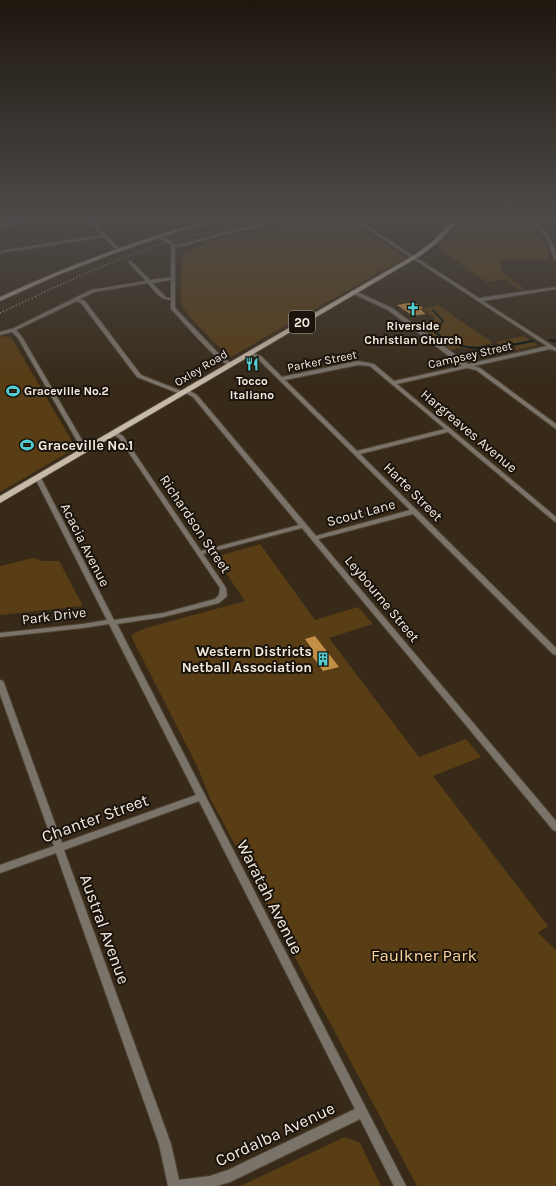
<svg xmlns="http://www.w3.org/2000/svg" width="556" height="1186" font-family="Karla,sans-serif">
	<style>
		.green { fill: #583d15 }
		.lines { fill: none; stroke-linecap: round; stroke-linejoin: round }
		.stream-far1 { stroke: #061516; stroke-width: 1.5 }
		.stream { stroke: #061516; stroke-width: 2 }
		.building { fill: #c28f46 }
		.minor-casing { stroke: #514535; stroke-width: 2 }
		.secondary-casing { stroke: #514535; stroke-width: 2 }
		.primary-casing { stroke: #514535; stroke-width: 2 }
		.minor { fill: #79736a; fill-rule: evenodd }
		.secondary { fill: #a59a8d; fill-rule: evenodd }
		.primary { fill: #c6b9a8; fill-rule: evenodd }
		.rail { stroke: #b7aea1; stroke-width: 1.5; stroke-dasharray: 1 2.5; stroke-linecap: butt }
		.labels { text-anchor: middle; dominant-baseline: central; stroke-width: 4; stroke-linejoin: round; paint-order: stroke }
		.far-poi-label { font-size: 12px; font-weight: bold; fill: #f2eadf; stroke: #1a140d }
		.far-street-label { font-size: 12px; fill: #f2eadf; stroke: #1a140d }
		.shield { fill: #1a140d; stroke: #b1aaa0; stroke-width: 1 }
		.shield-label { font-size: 13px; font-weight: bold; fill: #f2eadf }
		.street-label { font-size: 14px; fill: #f2eadf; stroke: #1a140d }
		.poi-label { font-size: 14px; font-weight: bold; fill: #f2eadf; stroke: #1a140d; text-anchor: start }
		.near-street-label { font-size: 17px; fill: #f2eadf; stroke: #1a140d }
		.near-park-label { font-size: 17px; fill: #fcd39d; stroke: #1a140d }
	</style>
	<rect width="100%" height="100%" fill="#372a19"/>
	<g class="green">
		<path d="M470 217H528L546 243 549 260 499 259 503 274 525 289 519 290 505 279 486 282 438 248Z"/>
		<path d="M295 221 297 224 333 225 351 222 406 257 231 357C222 350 184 314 182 305 179 293 181 263 184 252L189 249 226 236 233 239 287 226 284 224Z"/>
		<path d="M438 305 493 343 465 349 462 347 450 350 415 323 436 319 422 309Z"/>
		<path d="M0 336 11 337 76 448 0 492Z"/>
		<path d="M523 336 538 345 510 352 496 342Z"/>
		<path d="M260 544 315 620 358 607 373 624 329 638 419 757 466 739 481 757 433 776 548 926 538 933 556 950V1186H417L210 798 197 766 131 636 136 632 149 627 245 601 215 557Z"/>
		<path d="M33 558 43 561H59L83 606 0 615V566Z"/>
		<path d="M345 1137 360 1143 381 1186H240Z"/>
	</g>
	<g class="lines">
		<path class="stream-far1" d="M433 310 443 321 435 332 436 333"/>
		<g class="stream">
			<path d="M435 332C464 357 499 347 533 341"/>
			<path d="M549 340 556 341"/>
		</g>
	</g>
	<g class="building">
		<path d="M414 302 423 308 420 309 426 314 413 316 397 305Z"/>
		<path d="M315 636 339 667 323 671 308 650 312 649 305 639Z"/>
	</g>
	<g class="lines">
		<g class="minor-casing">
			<g id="minor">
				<path d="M55 217H65L0 227V225Z"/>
				<path d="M85 217H89L116 246 120 248V250L114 248 104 237 0 253V251L102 235Z"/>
				<path d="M294 217H302L226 234 183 246 175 247V308L222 357 233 364V366C220 367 182 320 171 309V300C160 300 154 291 148 283L94 292 80 299 85 301 141 375 184 392V394H180L137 377 81 303 77 301 16 330 22 337 82 440 91 446V448H87L77 441 18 338 12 332 0 335V332L14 328 91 290 146 281 129 263V261H131L150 280 171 277V245L169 243 156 237V235C162 235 170 240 175 245L183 244 225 232ZM171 280V298H167L152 283Z"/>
				<path d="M349 217H354L410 254 416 256 417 258 479 298 556 287V289L483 301 556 348V351L550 349 474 366 480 368 556 424V429L476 370 467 368 397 384 556 517V522L554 521 448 432 360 454 556 648V655L553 654 413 514 318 539 556 821V831L553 830 302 528 203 554 226 588 227 596 219 603 163 617 117 624 406 1186H394L360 1119 230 1182 217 1186H168L159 1144 56 853 0 873V865L54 846 0 694V680L3 681 4 683 62 843 196 795 109 624 83 628 0 637V633L83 624 107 620 35 478 38 476 41 478 114 620 163 613 215 599 219 595 220 588 119 438 112 434V432H116L123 436 201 551 299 525 193 397 184 392V390H188L197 395 316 536 410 510 257 358 248 353 250 352 261 356 282 377 358 361 374 364 394 381 462 366 388 310 351 293V291H355L392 308 468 364 547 346ZM358 365 370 366 445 429 357 451 285 380ZM199 801 355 1109 228 1170 210 1176 179 1180 171 1144 64 850Z"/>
				<path d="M531 217H535C544 230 556 243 556 260L554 259 548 242Z"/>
			</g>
		</g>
		<g class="secondary-casing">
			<path id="secondary" d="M225 217H233L173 233 115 253 58 275 0 301V297C73 264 147 235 225 217Z"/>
		</g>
		<g class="primary-casing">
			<path id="primary" d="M457 217H463L437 243 420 256 0 503V496L416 254 433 241Z"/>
		</g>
		<use href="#minor" class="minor"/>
		<use href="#secondary" class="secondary"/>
		<use href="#primary" class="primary"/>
		<g class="rail">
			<path d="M232 221 250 217"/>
			<path d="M0 313C56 287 112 259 172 241 207 231 243 225 279 217"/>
		</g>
	</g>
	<linearGradient id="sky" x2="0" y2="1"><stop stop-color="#1e170e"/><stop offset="0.57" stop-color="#4d4a49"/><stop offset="1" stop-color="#4d4a49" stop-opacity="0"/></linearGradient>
	<rect width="556" height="383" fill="url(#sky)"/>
	<defs>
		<g id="church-bare" transform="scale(1.08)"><path d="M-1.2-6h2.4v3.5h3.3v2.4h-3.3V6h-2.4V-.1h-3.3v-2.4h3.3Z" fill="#51ccd2" stroke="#1a140d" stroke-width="2.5" paint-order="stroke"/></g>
		<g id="restaurant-bare" transform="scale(1.08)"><path d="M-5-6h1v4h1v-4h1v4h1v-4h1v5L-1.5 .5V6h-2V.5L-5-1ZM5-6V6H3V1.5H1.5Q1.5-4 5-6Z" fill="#51ccd2" stroke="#1a140d" stroke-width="2.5" paint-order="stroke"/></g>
		<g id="stadium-bare" transform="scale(1.08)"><path d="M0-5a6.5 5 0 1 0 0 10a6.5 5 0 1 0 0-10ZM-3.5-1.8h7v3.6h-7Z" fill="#51ccd2" stroke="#1a140d" stroke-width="2.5" paint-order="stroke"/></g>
		<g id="building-bare" transform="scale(1.08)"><path d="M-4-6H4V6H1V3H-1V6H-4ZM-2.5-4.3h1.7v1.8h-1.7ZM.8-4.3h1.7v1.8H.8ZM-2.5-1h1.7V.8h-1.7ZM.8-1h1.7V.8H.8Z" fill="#51ccd2" stroke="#1a140d" stroke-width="2.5" paint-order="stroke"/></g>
	</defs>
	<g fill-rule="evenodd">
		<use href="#church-bare" x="413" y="309"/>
		<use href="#restaurant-bare" x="252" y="364"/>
		<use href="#stadium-bare" x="13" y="391"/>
		<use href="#stadium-bare" x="27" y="445"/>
		<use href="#building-bare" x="323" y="659"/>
	</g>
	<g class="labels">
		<g class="far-poi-label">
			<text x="413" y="326">Riverside<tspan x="413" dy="14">Christian Church</tspan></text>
			<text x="252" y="381">Tocco<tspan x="252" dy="14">Italiano</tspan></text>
			<text x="24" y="391" text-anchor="start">Graceville No.2</text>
		</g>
		<g class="far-street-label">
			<text transform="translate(470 355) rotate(-13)">Campsey Street</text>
			<text transform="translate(322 361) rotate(-11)">Parker Street</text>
			<text transform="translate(201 368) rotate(-31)">Oxley Road</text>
		</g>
		<rect class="shield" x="289" y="311" width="26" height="22" rx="3"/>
		<g class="shield-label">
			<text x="302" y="322">20</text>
		</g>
		<g class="street-label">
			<text transform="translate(469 431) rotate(40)">Hargreaves Avenue</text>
			<text transform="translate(413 492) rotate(45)">Harte Street</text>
			<text transform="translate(361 513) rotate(-15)">Scout Lane</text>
			<text transform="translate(195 524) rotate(56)">Richardson Street</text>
			<text transform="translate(85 545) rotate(63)">Acacia Avenue</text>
			<text transform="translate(382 599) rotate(50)">Leybourne Street</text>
			<text transform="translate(54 616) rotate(-7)">Park Drive</text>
		</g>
		<g class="poi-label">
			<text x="38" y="445">Graceville No.1</text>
			<text x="312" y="651" text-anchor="end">Western Districts<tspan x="312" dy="16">Netball Association</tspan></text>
		</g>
		<g class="near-street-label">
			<text transform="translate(95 818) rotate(-20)">Chanter Street</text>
			<text transform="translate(270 897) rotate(63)">Waratah Avenue</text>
			<text transform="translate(105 929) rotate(70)">Austral Avenue</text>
			<text transform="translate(275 1134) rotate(-25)">Cordalba Avenue</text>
		</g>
		<g class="near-park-label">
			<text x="424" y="955">Faulkner Park</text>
		</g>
	</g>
</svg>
